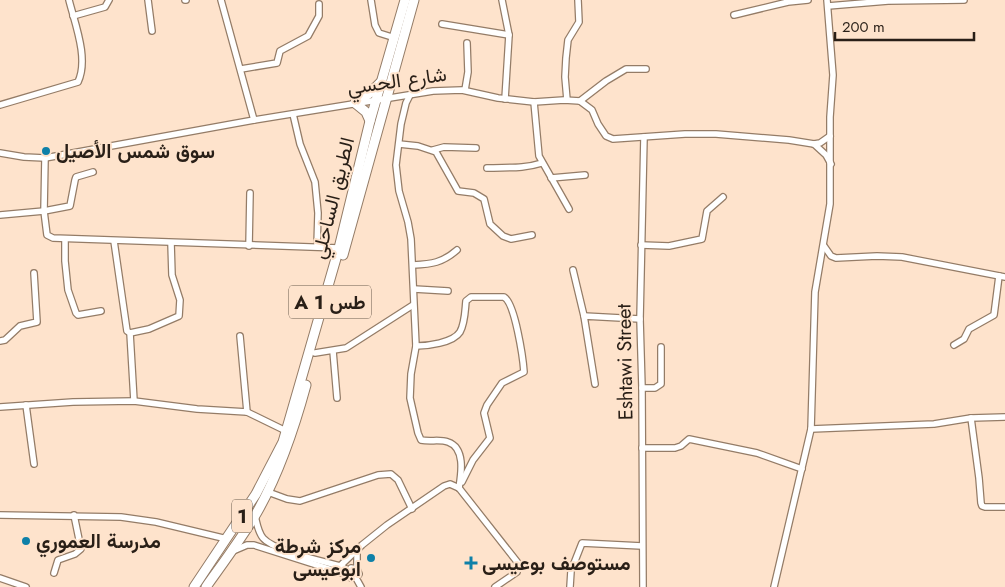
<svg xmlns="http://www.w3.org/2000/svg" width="1005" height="587" font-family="Jost,Vazirmatn,sans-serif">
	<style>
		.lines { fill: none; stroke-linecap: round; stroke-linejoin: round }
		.minor-casing { stroke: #947c67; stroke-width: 8 }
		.highway-casing { stroke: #947c67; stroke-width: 11 }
		.minor { stroke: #fff; stroke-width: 5.5 }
		.highway { stroke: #fff; stroke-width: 9 }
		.poi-dot { fill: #0e80a8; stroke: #fee3cc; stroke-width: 2 }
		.labels { text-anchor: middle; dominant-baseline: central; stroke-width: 4; stroke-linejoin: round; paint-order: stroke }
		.shield { fill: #fee3cc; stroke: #695a4d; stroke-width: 1 }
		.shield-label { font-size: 19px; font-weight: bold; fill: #291f17 }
		.street-label { font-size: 20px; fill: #291f17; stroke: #fee3cc }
		.poi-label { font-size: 20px; font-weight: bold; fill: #291f17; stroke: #fee3cc; text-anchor: start }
	</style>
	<rect width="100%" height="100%" fill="#fee3cc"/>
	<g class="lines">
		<g class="minor-casing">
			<g id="minor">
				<path d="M148 0 152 31"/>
				<path d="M185 0H186"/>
				<path d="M221 0 254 120"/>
				<path d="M371 0 375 25 379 33 395 38"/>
				<path d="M502 0 509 35 505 99"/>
				<path d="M828 6 888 1 964 0"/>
				<path d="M734 15 788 2 808 0"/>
				<path d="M73 16 105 7 109 0"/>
				<path d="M442 24 509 35"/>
				<path d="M241 69 277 63 280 51 308 36 319 16V4"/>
				<path d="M465 90 468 72 467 43"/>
				<path d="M410 95 406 103 401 124 396 165 399 191 408 222 411 239 416 346 411 374 410 398 418 433 421 440C430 442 440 439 448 442 466 448 461 475 459 488"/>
				<path d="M567 100 565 77 566 58 568 40 579 22 578 0"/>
				<path d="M580 101 606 81 626 69H646"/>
				<path d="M534 102 539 156 569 209"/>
				<path d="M0 105 78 82C89 59 75 24 69 0"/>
				<path d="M293 114 300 144 315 182 318 213 317 246"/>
				<path d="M399 144 418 146 436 152 458 191 474 193 484 199 490 224 503 236 511 239 532 235"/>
				<path d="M814 144 820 143 830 136"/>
				<path d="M433 150 444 147 476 148"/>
				<path d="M0 153 24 157 45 158 254 120 433 91 462 90 498 98 534 102 564 100 580 101 592 110 598 124 606 136 613 139 685 134H716L789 140 814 144 826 155 831 164"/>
				<path d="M45 158 44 211 47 235 53 238 339 248"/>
				<path d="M487 168C506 167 523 169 542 163"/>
				<path d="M551 178 585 175"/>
				<path d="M0 215 44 211 70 206 75 180 76 177 93 172"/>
				<path d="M65 239V261L68 290 76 313 78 315 101 311"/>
				<path d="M114 241 127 331 130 333 134 401"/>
				<path d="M641 245 669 246 702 239 707 211 723 197"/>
				<path d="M249 246 250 193"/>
				<path d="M824 246 831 256 836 258 877 256 902 257 1005 277"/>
				<path d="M413 265C432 264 442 263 457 250"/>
				<path d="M573 270 584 316"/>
				<path d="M414 289 448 291"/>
				<path d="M130 333 149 329 179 316 180 300 172 275 171 243"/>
				<path d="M240 336 247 412"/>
				<path d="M0 341 5 340 20 326 37 322 34 273"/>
				<path d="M954 345 964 339 969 329 994 315 999 276"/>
				<path d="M416 346C427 346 453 343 460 332 465 323 465 311 466 301L471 297H504C515 303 523 358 524 372L502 383 487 405 484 413 490 438 473 460 462 482"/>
				<path d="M333 351 337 398"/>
				<path d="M315 353 346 348 413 305"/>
				<path d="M595 384 584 316 640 319"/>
				<path d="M642 388H655L661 384V347"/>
				<path d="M26 405 34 464"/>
				<path d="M0 407 73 402 134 401 197 409 247 412 286 431"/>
				<path d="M971 418 1005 417"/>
				<path d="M811 429 934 424 971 418 979 478 981 503 982 506 985 507H1005"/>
				<path d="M642 448H675L681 446 689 439 757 453 802 469"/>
				<path d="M268 492 287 499 300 501 378 475 391 474 398 480 412 509"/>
				<path d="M0 515 121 517 156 522 227 539"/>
				<path d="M255 516C257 524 258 532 263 538 274 551 323 561 340 566L348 570"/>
				<path d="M357 550V569"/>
				<path d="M233 551 247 545H254L348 575"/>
				<path d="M340 566 362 545 387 525 444 486 450 484 459 488 518 563 517 572 495 587"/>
				<path d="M54 573 58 560 75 554 81 549 74 515"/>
				<path d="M0 578 26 587"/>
				<path d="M356 578H351L348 575V572L351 568 357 569 359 574 356 578 361 587"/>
				<path d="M570 587 571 571 582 543 642 546"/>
				<path d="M643 587 642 388 640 319 644 137"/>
				<path d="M774 587 811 429 815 292 830 204V117L833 75 827 0"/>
			</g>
		</g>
		<g class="highway-casing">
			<g id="highway">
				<path d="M355 103 370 93 380 83"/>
				<path d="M355 103 366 112 370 121"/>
				<path d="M343 255 414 0"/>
				<path d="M194 587 256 494 283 442 339 248 370 121 405 0"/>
				<path d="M206 587C223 563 241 539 256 514 279 474 294 429 306 385"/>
			</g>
		</g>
		<use href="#minor" class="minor"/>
		<use href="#highway" class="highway"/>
	</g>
	<g class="poi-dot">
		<circle cx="46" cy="151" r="5"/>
		<circle cx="26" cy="541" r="5"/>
		<circle cx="371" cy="558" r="5"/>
		<path d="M468.5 555.5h5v5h5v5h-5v5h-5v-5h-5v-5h5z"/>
	</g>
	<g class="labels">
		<g class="shield">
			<rect x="289" y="285.5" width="82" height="33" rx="4"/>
			<rect x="232" y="499.5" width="20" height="33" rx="4"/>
		</g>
		<g class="shield-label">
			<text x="330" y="302">A 1 طس</text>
			<text x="242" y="516">1</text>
		</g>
		<g class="street-label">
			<text transform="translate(397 81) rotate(-8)">شارع الحسي</text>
			<text transform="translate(333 198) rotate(-76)">الطريق الساحلي</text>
			<text transform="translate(625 362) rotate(-91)">Eshtawi Street</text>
		</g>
		<g class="poi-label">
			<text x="56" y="151">سوق شمس الأصيل</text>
			<text x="36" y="541">مدرسة العموري</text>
			<text x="361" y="546" text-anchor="end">مركز شرطة<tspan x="361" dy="23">ابوعيسى</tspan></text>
			<text x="482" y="563">مستوصف بوعيسى</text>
		</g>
	</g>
	<path d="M835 32v8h139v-8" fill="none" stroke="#291f17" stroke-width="2.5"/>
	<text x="842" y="32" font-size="15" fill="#291f17" stroke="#fee3cc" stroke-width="4" paint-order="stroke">200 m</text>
</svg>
